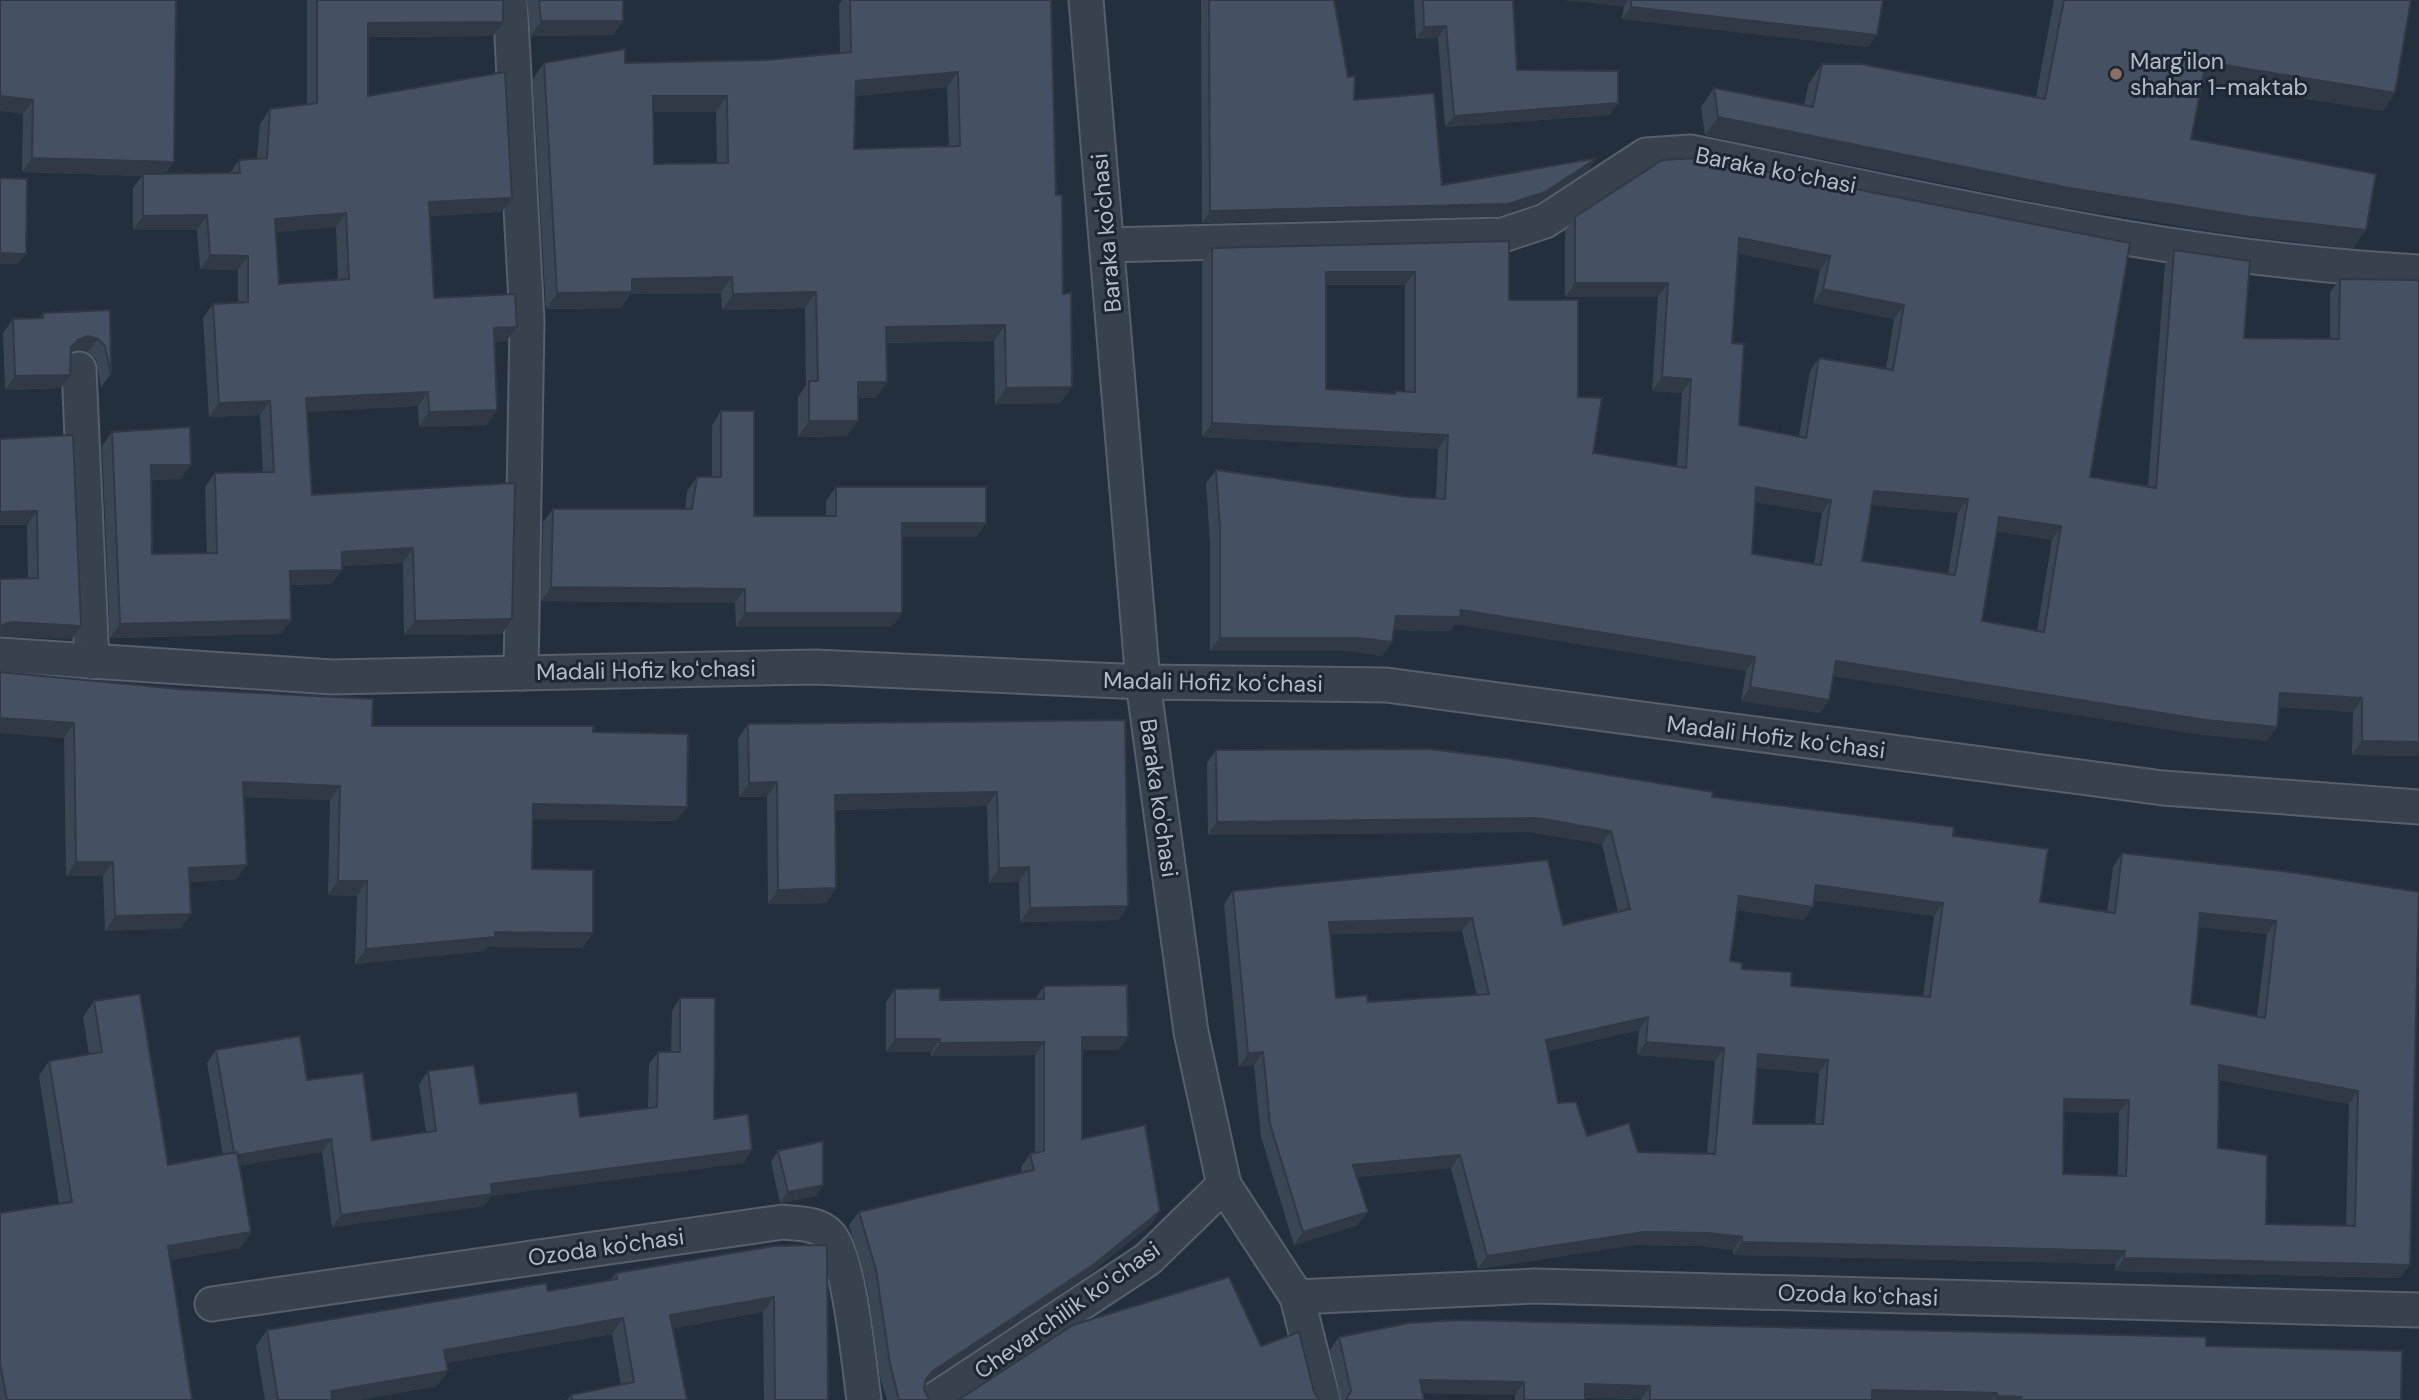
<svg xmlns="http://www.w3.org/2000/svg" width="2419" height="1400" font-family="'DM Sans',sans-serif">
	<style>
		.lines { fill: none; stroke-linecap: round; stroke-linejoin: round }
		.minor-casing { stroke: #565f6c; stroke-width: 37 }
		.minor { stroke: #38414e; stroke-width: 33 }
		.wall { fill: #3b4654; fill-rule: evenodd }
		.shaded-wall { fill: #303945 }
		.building { fill: #455162; stroke: #303945; stroke-width: 2; fill-rule: evenodd }
		.education-dot { fill: #8d6e63; stroke: #1d2633; stroke-width: 2.5 }
		.labels { text-anchor: middle; dominant-baseline: central; stroke-width: 6; stroke-linejoin: round; paint-order: stroke }
		.poi-label { font-size: 23px; fill: #b4bcc9; stroke: #1d2633; text-anchor: start }
		.street-label { font-size: 23px; fill: #b4bcc9; stroke: #1d2633 }
	</style>
	<rect width="100%" height="100%" fill="#242f3e"/>
	<g class="lines">
		<g class="minor-casing">
			<g id="minor">
				<path d="M510 0 527 321 521 673"/>
				<path d="M1086 0 1143 682 1191 1032 1224 1185 1297 1297 1323 1400"/>
				<path d="M1107 245 1503 235 1545 221 1646 155 1690 152C1931 200 2173 259 2419 272"/>
				<path d="M79 369 92 662"/>
				<path d="M0 655 332 677 815 667 1143 682 1386 685 2163 788 2419 807"/>
				<path d="M1297 1297 1535 1286 2419 1310"/>
				<path d="M212 1304 783 1222C799 1224 818 1223 829 1235 850 1257 859 1366 864 1400"/>
				<path d="M934 1400 1148 1259 1224 1185"/>
			</g>
		</g>
		<use href="#minor" class="minor"/>
	</g>
	<g class="wall">
		<path d="M0 0 166 174 230 173 239 160 257 158 260 124 270 109 307 104V0H503L493 36 368 37V96L502 212 430 216 434 298 517 327 506 341 495 342 487 425 419 427 418 406 307 412 312 495 515 483 502 634 404 635 403 563 342 566 332 584 290 585 291 620 281 634 110 638 102 446 112 432 181 479 151 480 152 554 207 553 205 487 215 473 263 472 260 415 209 417 203 318 213 304 238 303V270L200 269 197 230H133V188L142 176 22 172 23 114ZM336 227 338 280 279 284 276 232Z"/>
		<path d="M527 0H623V21L613 35 531 36Z"/>
		<path d="M842 0H1051L1061 403 995 404 994 341 886 343 876 398H858L847 436 798 437V397L806 385 805 308 722 310 721 293 630 294 621 308 546 309 533 79 544 63H625L767 60 840 53 839 5ZM947 87 949 146 854 149 855 96ZM653 112H716L717 163 654 164Z"/>
		<path d="M1201 0H1334L1348 77 1354 100 1442 185 1588 170 1537 204 1500 216 1202 223Z"/>
		<path d="M1414 0H1513L1517 70 1610 115 1445 127 1438 38 1416 39Z"/>
		<path d="M1565 0H1883L1877 35 1868 47 1622 19 1624 6Z"/>
		<path d="M2054 0H2411L2395 93 2383 111 2202 82 2191 139 2366 230 2353 248 2238 235 2056 206 1705 135 1701 107 1714 88 1804 105 1809 83 1822 64 2036 97Z"/>
		<path d="M1575 217 2130 243 2090 477 2148 486 2165 264 2174 250 2244 338 2330 339V292L2340 279 2419 742V754L2417 756 2352 755 2353 712 2279 707 2267 741 2196 734 1833 676 1829 700 1820 713 1741 701 1746 671 1455 624 1451 631 1394 630 1392 642 1382 656 1348 651H1210V542L1206 483 1216 470 1408 497 1436 499 1438 449 1202 437V262L1212 248 1509 241V300L1578 397 1593 453 1677 466 1682 393 1652 391 1658 297H1565V231ZM1738 253 1820 270 1813 303 1894 319 1886 369 1819 358 1810 371 1799 436 1739 425 1732 343ZM1326 285H1405V391H1395L1393 394 1326 389ZM1755 502 1822 513 1814 564 1752 554ZM1871 505 1958 513 1948 574 1862 561ZM1996 531 2052 540 2037 631 1982 621Z"/>
		<path d="M110 310 111 374 101 387 96 359 88 352 79 350 71 352 61 388 5 390 3 333 13 319H39L43 313Z"/>
		<path d="M721 411 754 516H826V501L836 487 976 537H902L892 627H736L735 603 541 601 543 522 553 509H685L687 491 697 477H712V425Z"/>
		<path d="M73 435 81 626 72 639 1 636 28 578 27 525Z"/>
		<path d="M0 672 372 726 593 732 676 821 533 819 532 869 593 933 582 948 488 947 485 951 355 964 357 896 328 895 330 800 244 797 237 879 190 882 181 928 105 931 103 876H66L64 738 0 733Z"/>
		<path d="M1125 720 1128 906 1118 920 1020 922 1019 882 989 883 987 806 835 810 836 888 826 903 768 904 767 797H739L738 739 748 724Z"/>
		<path d="M1216 750 1712 797 1953 836 2040 902 2107 912 2113 867 2122 853 2419 892 2400 1278 2115 1271 2116 1264 1733 1255V1250L1700 1246 1635 1245 1478 1269 1451 1168 1357 1177 1358 1225 1294 1245 1261 1137 1254 1065 1239 1067 1224 904 1233 891 1563 925 1618 912 1602 844 1529 832 1208 835 1207 763ZM1814 900 1934 916 1923 996 1791 986 1742 969 1730 961 1737 910 1804 920ZM2199 927 2267 934 2257 1016 2191 1004ZM1462 931 1477 995 1368 1002 1336 998 1330 934ZM1639 1030 1637 1055 1715 1061 1707 1153 1638 1152 1587 1136 1558 1103 1548 1051ZM1757 1068 1819 1073 1815 1124H1753ZM2219 1080 2349 1104 2346 1226 2266 1224 2218 1148ZM2064 1112 2119 1113 2118 1176 2063 1174Z"/>
		<path d="M1044 986 1119 1050H1082V1139L1160 1211 1151 1224 1084 1278 925 1383 924 1389 928 1398 930 1400H887L880 1377 867 1284 849 1225 859 1212 1022 1173 1021 1167 1030 1154 1035 1153V1055L931 1056V1052H886V1002L895 989 940 1000 1035 999Z"/>
		<path d="M680 998 714 1119 744 1163 491 1196 484 1206 332 1227 322 1152 240 1165 251 1232 240 1248 170 1260 192 1400H0V1213L59 1204 39 1076 49 1061 89 1054 83 1017 94 1001 168 1165 223 1155 207 1063 216 1050 307 1080 372 1140 426 1132 419 1084 428 1071 480 1104 580 1117 648 1108 649 1064 658 1052H671L672 1011Z"/>
		<path d="M778 1151 823 1185 816 1196 780 1203 771 1162Z"/>
		<path d="M774 1246 828 1400H764L763 1312 672 1328 687 1400H567L571 1395 621 1385 612 1334 446 1363 448 1371 437 1386 359 1400H265L256 1346 267 1330 548 1291 610 1280 616 1273Z"/>
		<path d="M1339 1337 2206 1346 2401 1400H1641V1399L1585 1398V1400H1515V1395L1423 1393 1424 1400H1341L1330 1350Z"/>
	</g>
	<g class="shaded-wall">
		<path d="M1565 0H1628L1624 6Z"/>
		<path d="M1631 7 1877 35 1868 47 1622 19Z"/>
		<path d="M541 21H623L613 35 531 36Z"/>
		<path d="M503 22 493 36 358 37 368 23Z"/>
		<path d="M1446 26 1438 38 1416 39 1424 27Z"/>
		<path d="M2206 62 2395 93 2383 111 2193 80Z"/>
		<path d="M958 72 947 87 845 97 856 81Z"/>
		<path d="M0 96 33 100 23 114 0 111Z"/>
		<path d="M653 96H727L716 112H642Z"/>
		<path d="M1618 103 1610 115 1445 127 1454 116Z"/>
		<path d="M1718 117 2366 230 2353 248 2238 235 2056 206 1705 135Z"/>
		<path d="M32 158 174 162 164 176 143 174 142 176 22 172Z"/>
		<path d="M1597 158 1588 170 1537 204 1500 216 1202 223 1210 211 1508 204Z"/>
		<path d="M512 198 502 212 419 217 429 202Z"/>
		<path d="M346 213 336 227 265 233 275 219Z"/>
		<path d="M207 215 197 230H133L143 216Z"/>
		<path d="M1739 238 1830 256 1820 270 1730 252Z"/>
		<path d="M0 253 26 254 18 264H0Z"/>
		<path d="M210 255 248 256 238 270 200 269Z"/>
		<path d="M1326 272H1415L1405 285H1316Z"/>
		<path d="M732 277 721 293 630 294 621 308 546 309 557 293 632 279Z"/>
		<path d="M1575 283H1668L1658 297H1565Z"/>
		<path d="M1823 289 1904 305 1894 319 1813 303Z"/>
		<path d="M816 292 805 308 722 310 733 294Z"/>
		<path d="M1005 325 994 341 874 343 886 327Z"/>
		<path d="M517 327 506 341 484 342 494 328Z"/>
		<path d="M88 336 98 339 88 352 79 350 69 352 71 347 79 339Z"/>
		<path d="M70 375 61 388 5 390 15 376Z"/>
		<path d="M1662 377 1691 379 1682 393 1652 391Z"/>
		<path d="M858 382H887L876 398H847Z"/>
		<path d="M1072 387 1061 403 995 404 1006 388Z"/>
		<path d="M428 392 418 406 296 413 306 398Z"/>
		<path d="M270 401 260 415 209 417 219 403Z"/>
		<path d="M497 410 487 425 419 427 429 412Z"/>
		<path d="M809 421H858L847 436 798 437Z"/>
		<path d="M1212 423 1448 435 1438 449 1202 437Z"/>
		<path d="M151 465H191L181 479 141 480Z"/>
		<path d="M1756 487 1831 500 1822 513 1746 501Z"/>
		<path d="M1874 491 1968 499 1958 513 1864 504Z"/>
		<path d="M37 511 27 525H0V512Z"/>
		<path d="M1999 517 2061 526 2052 540 1989 530Z"/>
		<path d="M902 523H986L976 537H892Z"/>
		<path d="M413 548 403 563 332 566 342 552Z"/>
		<path d="M342 570 332 584 279 585 290 571Z"/>
		<path d="M551 587 745 589 735 603 541 601Z"/>
		<path d="M1461 610 1755 657 1746 671 1455 624 1451 631 1386 630 1396 616Z"/>
		<path d="M745 613H902L892 627H736Z"/>
		<path d="M512 619 502 634 404 635 415 621Z"/>
		<path d="M291 620 281 634 110 638 120 624Z"/>
		<path d="M11 622 81 626 72 639 0 636V626Z"/>
		<path d="M1220 638H1357L1392 642 1382 656 1348 651H1210Z"/>
		<path d="M1836 661 2277 727 2267 741 2196 734 1826 675Z"/>
		<path d="M1750 687 1829 700 1820 713 1741 701Z"/>
		<path d="M2280 693 2362 698 2353 712 2271 706Z"/>
		<path d="M0 718 74 723 64 738 0 733Z"/>
		<path d="M2362 741 2419 742V754L2417 756 2352 755Z"/>
		<path d="M243 782 340 786 330 800 233 797Z"/>
		<path d="M777 782 767 797H739L749 783Z"/>
		<path d="M997 792 987 806 824 810 835 795Z"/>
		<path d="M533 804 687 807 676 821 523 819Z"/>
		<path d="M1538 818 1611 831 1602 844 1529 832 1208 835 1217 822Z"/>
		<path d="M76 862H113L103 876H66Z"/>
		<path d="M247 865 237 879 179 883 189 868Z"/>
		<path d="M1029 867 1019 882 989 883 999 868Z"/>
		<path d="M338 881H367L357 896 328 895Z"/>
		<path d="M1816 885 1943 903 1934 916 1807 899Z"/>
		<path d="M836 888 826 903 768 904 778 890Z"/>
		<path d="M1739 896 1813 907 1804 920 1730 909Z"/>
		<path d="M1128 906 1118 920 1020 922 1030 908Z"/>
		<path d="M2200 913 2276 921 2267 934 2191 926Z"/>
		<path d="M191 914 181 928 105 931 115 916Z"/>
		<path d="M1472 918 1462 931 1320 935 1329 922Z"/>
		<path d="M495 932 593 933 582 948 488 947 485 951 355 964 366 949Z"/>
		<path d="M1648 1017 1639 1030 1537 1053 1546 1040Z"/>
		<path d="M1082 1037H1128L1119 1050H1073Z"/>
		<path d="M895 1039H940L931 1052H886Z"/>
		<path d="M1044 1042 1035 1055 931 1056 940 1043Z"/>
		<path d="M1646 1042 1724 1048 1715 1061 1637 1055Z"/>
		<path d="M1263 1052 1254 1065 1239 1067 1248 1053Z"/>
		<path d="M1758 1054 1828 1060 1819 1073 1749 1067Z"/>
		<path d="M2219 1065 2358 1091 2349 1104 2210 1078Z"/>
		<path d="M2064 1099 2129 1100 2119 1113 2055 1112Z"/>
		<path d="M331 1139 322 1152 225 1168 234 1155Z"/>
		<path d="M752 1150 744 1163 491 1196 484 1206 332 1227 341 1215 491 1184Z"/>
		<path d="M1460 1155 1451 1168 1344 1178 1353 1165Z"/>
		<path d="M823 1185 816 1196 780 1203 788 1192Z"/>
		<path d="M1160 1211 1151 1224 1084 1278 923 1384 926 1379 933 1371Z"/>
		<path d="M1368 1212 1358 1225 1294 1245 1303 1232Z"/>
		<path d="M251 1232 240 1248 157 1262 168 1246Z"/>
		<path d="M1644 1232 1709 1233 1742 1237 1733 1250 1700 1246 1635 1245 1478 1269 1487 1256Z"/>
		<path d="M1742 1242 2125 1251 2116 1264 1733 1255Z"/>
		<path d="M2124 1258 2410 1265 2400 1278 2115 1271Z"/>
		<path d="M774 1297 763 1312 659 1331 670 1315Z"/>
		<path d="M623 1318 612 1334 433 1365 444 1350Z"/>
		<path d="M448 1371 437 1386 359 1400H325L331 1391Z"/>
		<path d="M1420 1380 1524 1382 1515 1395 1411 1393Z"/>
		<path d="M1585 1384 1650 1386 1641 1399 1576 1397Z"/>
		<path d="M1872 1390 1997 1393 1992 1400H1865Z"/>
		<path d="M1997 1396 2021 1397 2018 1400H1994Z"/>
	</g>
	<g class="building">
		<path d="M0 0H176L174 162 32 158 33 100 0 96Z"/>
		<path d="M317 0H503V22L368 23V96L505 72 512 198 429 202 434 298 515 294 517 327 494 328 497 410 429 412 428 392 306 398 312 495 515 483 512 619 415 621 413 548 342 552V570L290 571 291 620 120 624 112 432 190 427 191 465H151L152 554 217 553 215 473 274 472 270 401 219 403 213 304 248 302V256L210 255 207 215 143 216V174L240 173 239 160 267 158 270 109 317 103ZM346 213 349 279 279 284 275 219Z"/>
		<path d="M539 0H623V21H541Z"/>
		<path d="M850 0H1051L1056 195H1062L1063 294 1071 293 1072 387 1006 388 1005 325 886 327 887 382H858V421H809V381H818L816 292 733 294 732 277 632 279V292L557 293 544 63 625 49V63L767 60 851 52ZM958 72 960 146 854 149 856 81ZM653 96H727L728 163 654 164Z"/>
		<path d="M1209 0H1334L1348 77 1355 76 1354 100 1434 93 1442 185 1597 158 1545 192 1508 204 1210 211Z"/>
		<path d="M1423 0H1513L1517 70 1618 71V103L1454 116 1446 26 1424 27Z"/>
		<path d="M1631 0H1883L1877 35 1631 7Z"/>
		<path d="M2064 0H2411L2395 93 2206 62 2191 139 2376 174 2366 230 2250 217 2069 188 1718 117 1714 88 1813 107 1822 64H1861L2045 99Z"/>
		<path d="M1698 158 2130 243 2090 477 2156 488 2174 250 2250 261 2244 338 2339 339 2340 279 2419 280V742L2362 741V698L2280 693 2277 727 2205 720 1836 661 1829 700 1750 687 1755 657 1461 610 1460 617 1396 616 1392 642 1357 638H1220V528L1216 470 1408 497 1445 499 1448 435 1212 423V248L1509 241V300H1578V397L1602 398 1593 453 1686 468 1691 379 1662 377 1668 283H1575V217L1662 160ZM1739 238 1830 256 1823 289 1904 305 1893 370 1819 358 1806 438 1739 425 1744 344 1732 343ZM1326 272H1415V392L1395 391V394L1326 389ZM1756 487 1831 500 1821 565 1752 554ZM1874 491 1968 499 1955 575 1862 561ZM1999 517 2061 526 2044 632 1982 621Z"/>
		<path d="M0 178 27 179 26 254 0 253Z"/>
		<path d="M110 310 111 374 105 346 98 339 88 336 79 339 71 347 70 375 15 376 13 319 43 318V313Z"/>
		<path d="M721 411H754V516H836V487H986V523H902V613H745V589L551 587 553 509H692L697 477H721Z"/>
		<path d="M73 435 81 626 11 622 0 626V579L38 578 37 511 0 512V439Z"/>
		<path d="M0 672 180 689 373 699 372 726H593V732L688 734 687 807 533 804 532 869 593 870V933L495 932V937L366 949 367 881H338L340 786 243 782 247 865 189 868 191 914 115 916 113 862H76L74 723 0 718Z"/>
		<path d="M1125 720 1128 906 1030 908 1029 867 999 868 997 792 835 795 836 888 778 890 777 782 749 783 748 724Z"/>
		<path d="M1429 749 1504 758 1713 792 1712 797 1954 827 1953 836 2048 849 2040 902 2115 913 2122 853 2290 872 2419 892 2410 1265 2124 1258 2125 1251 1742 1242V1237L1709 1233 1644 1232 1487 1256 1460 1155 1353 1165 1368 1212 1303 1232 1270 1124 1263 1052 1248 1053 1233 891 1548 860 1563 925 1630 909 1611 831 1538 818 1217 822 1216 750ZM1816 885 1943 903 1930 997 1791 986 1792 972 1742 969V963L1730 961 1739 896 1813 907ZM2200 913 2276 921 2265 1018 2191 1004ZM1472 918 1489 994 1368 1002 1367 995 1336 998 1329 922ZM1648 1017 1646 1042 1724 1048 1715 1154 1638 1152 1629 1123 1587 1136 1576 1102 1558 1103 1546 1040ZM1758 1054 1828 1060 1823 1124H1753ZM2219 1065 2358 1091 2355 1226 2266 1224 2267 1155 2218 1148ZM2064 1099 2129 1100 2126 1176 2063 1174Z"/>
		<path d="M1127 985 1128 1037H1082V1139L1145 1125 1160 1211 1093 1265 933 1371 926 1379 924 1389 928 1398 930 1400H899L890 1364 876 1270 859 1212 1034 1170 1030 1154 1044 1151V1042L940 1043V1039H895V989L940 988V1000L1044 999V986Z"/>
		<path d="M140 994 168 1165 237 1152 251 1232 168 1246 192 1400H7L0 1364V1213L72 1202 49 1061 102 1052 94 1001Z"/>
		<path d="M680 998H715L714 1119 748 1114 752 1150 491 1184 492 1194 341 1215 331 1139 238 1155 237 1152 234 1153 216 1050 300 1036 307 1080 363 1073 372 1140 436 1131 428 1071 474 1065 480 1104 577 1092 580 1117 657 1107 658 1052H680Z"/>
		<path d="M823 1141V1185L788 1192 778 1151Z"/>
		<path d="M827 1245 828 1400H775L774 1297 670 1315 687 1400H572L571 1395 634 1382 623 1318 444 1350 448 1371 331 1391 332 1400H278L267 1330 546 1283 548 1291 617 1279 616 1273 774 1246Z"/>
		<path d="M1229 1277 1261 1346 1299 1332 1314 1392 1319 1400H958L1073 1325Z"/>
		<path d="M1457 1320 2206 1337V1346L2402 1351 2401 1400H2020L2021 1397 1997 1396V1393L1872 1390V1400H1650V1386L1585 1384V1400H1524V1382L1420 1380 1424 1400H1346L1351 1391 1339 1337 1409 1323Z"/>
	</g>
	<circle class="education-dot" cx="2116" cy="74" r="7"/>
	<g class="labels">
		<g class="poi-label">
			<text x="2130" y="61">Marg'ilon<tspan x="2130" dy="26">shahar 1-maktab</tspan></text>
		</g>
		<g class="street-label">
			<text transform="translate(1776 170) rotate(11)">Baraka koʻchasi</text>
			<text transform="translate(1106 233) rotate(-95)">Baraka ko'chasi</text>
			<text transform="translate(646 670) rotate(-1)">Madali Hofiz koʻchasi</text>
			<text transform="translate(1213 682) rotate(1)">Madali Hofiz koʻchasi</text>
			<text transform="translate(1776 737) rotate(7)">Madali Hofiz koʻchasi</text>
			<text transform="translate(1159 798) rotate(82)">Baraka ko'chasi</text>
			<text transform="translate(606 1247) rotate(-8)">Ozoda ko'chasi</text>
			<text transform="translate(1858 1295) rotate(2)">Ozoda koʻchasi</text>
			<text transform="translate(1067 1310) rotate(-35)">Chevarchilik koʻchasi</text>
		</g>
	</g>
</svg>
